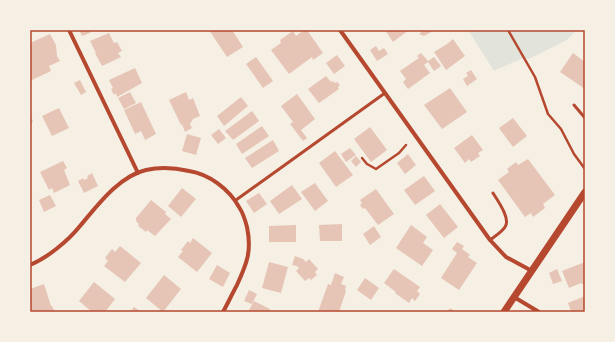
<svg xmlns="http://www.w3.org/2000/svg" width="615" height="342" font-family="'Noto Serif',serif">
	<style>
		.green { fill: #e2e4dc }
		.building { fill: #e6c5b7 }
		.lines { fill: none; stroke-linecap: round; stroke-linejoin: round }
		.path { stroke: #b5482f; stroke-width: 2.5 }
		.service { stroke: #b5482f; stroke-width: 3 }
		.minor { stroke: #b5482f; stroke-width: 4 }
		.tertiary { stroke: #b5482f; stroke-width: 7 }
		.neatline { fill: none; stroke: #b5482f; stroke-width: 1.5 }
	</style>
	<rect width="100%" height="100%" fill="#f6efe4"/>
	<path class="green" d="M468 30H577L567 40 529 59 523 58 494 71Z"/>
	<g class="building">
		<path d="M79 30H90V33L82 36Z"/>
		<path d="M209 30H232L243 47 227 57Z"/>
		<path d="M304 30H307L323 53 313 60 312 57 289 74 271 50 281 43 280 40 293 31 296 36Z"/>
		<path d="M385 30H409L393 42Z"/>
		<path d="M424 30H430L431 32 424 36 419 34Z"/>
		<path d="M109 33 114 43 117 42 122 51 118 53 121 57 102 66 95 53H96L90 41Z"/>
		<path d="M50 34 56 45 57 56 60 61 49 66 51 71 30 81V43Z"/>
		<path d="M453 39 465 56 446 70 434 52 447 44Z"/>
		<path d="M376 46 379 51 384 48 388 54 377 61 370 50Z"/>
		<path d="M421 53 428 61 434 57 441 66 434 71 428 62 424 65 430 73 408 89 403 82 406 79 400 71 419 58 417 56Z"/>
		<path d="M573 53 585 62V89L560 72Z"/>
		<path d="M337 55 345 66 334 74 326 63Z"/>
		<path d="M256 57 273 81 263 88 246 64Z"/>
		<path d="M135 68 142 83 117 97 116 93 114 95 111 89 113 88 109 80Z"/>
		<path d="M471 70 477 79 467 86 463 79 468 76 466 73Z"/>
		<path d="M326 76 331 82 333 81 335 83 337 82 340 85 338 87 339 89 319 103 308 89Z"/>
		<path d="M80 80 86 92 81 95 74 83Z"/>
		<path d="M450 88 467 112 442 129 424 105Z"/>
		<path d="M130 92 136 103 124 109 118 98Z"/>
		<path d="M186 92 189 100 193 98 200 116 193 119 190 124 192 128 185 132 182 124 181 125 169 100Z"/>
		<path d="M297 94 315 119 301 130 307 138 303 141 290 124 293 122 281 106Z"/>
		<path d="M241 97 248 106 224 126 217 116Z"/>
		<path d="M141 102 156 134 145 140 141 131 135 134 124 110Z"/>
		<path d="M59 108 69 128 52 136 42 116Z"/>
		<path d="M252 111 259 121 233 140 225 131Z"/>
		<path d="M30 114 33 122 30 123Z"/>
		<path d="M513 118 527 136 513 147 499 128Z"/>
		<path d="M262 126 269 136 242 154 236 144Z"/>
		<path d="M370 127 387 150 371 162 354 139Z"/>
		<path d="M219 129 226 138 218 144 211 135Z"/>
		<path d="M187 134 201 138 196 155 182 151Z"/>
		<path d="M472 135 483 150 478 153 480 156 471 162 469 159 465 163 454 148Z"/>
		<path d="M273 140 279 151 252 168 245 158Z"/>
		<path d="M350 148 356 155 346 162 341 154Z"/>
		<path d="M335 151 353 175 336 187 319 163Z"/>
		<path d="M408 154 416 165 405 174 397 163Z"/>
		<path d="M356 156 361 162 356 167 351 161Z"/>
		<path d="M528 159 555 195 543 204 545 208 533 217 531 213 525 217 498 180 509 172 507 169 516 162 518 165Z"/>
		<path d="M63 161 67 168 64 170 70 185 54 193 52 188 49 190 40 172Z"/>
		<path d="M92 173 98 186 84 193 78 181 83 178 84 180 88 178 87 176Z"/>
		<path d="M424 176 435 191 415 205 404 190Z"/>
		<path d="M315 183 328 201 315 211 301 192Z"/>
		<path d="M292 185 302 199 279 214 270 201Z"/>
		<path d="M182 188 196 199 181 217 168 206Z"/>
		<path d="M376 189 394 214 378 225 365 208 363 209 360 205 362 203 360 200Z"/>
		<path d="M259 193 267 204 254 213 246 201Z"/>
		<path d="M50 195 56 206 44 212 39 200Z"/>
		<path d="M151 200 166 212 165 214 171 219 155 236 147 230 146 232 138 226 139 224 136 221V218Z"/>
		<path d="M440 204 458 227 444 238 426 215Z"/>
		<path d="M342 224V241H320L319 225Z"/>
		<path d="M296 225V242H269V226Z"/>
		<path d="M411 225 427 237 423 243 433 250 422 266 396 248Z"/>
		<path d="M374 226 381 237 370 245 363 234Z"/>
		<path d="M193 238 212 253 197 272 178 257 183 251 181 250 188 241 190 243Z"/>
		<path d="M457 242 464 246 462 249 470 255 468 257 477 263 459 290 441 278 457 253 452 249Z"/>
		<path d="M120 246 141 263 125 282 104 266 108 261 105 258 108 254 112 249 115 252Z"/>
		<path d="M295 256 303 259 306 262 309 259 318 269 315 272 317 275 311 280 309 278 305 281 296 271 299 268 297 266 292 265Z"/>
		<path d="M269 262 288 267 281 293 262 288Z"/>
		<path d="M585 262V283L582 284 581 283 569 288 562 271Z"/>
		<path d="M217 265 230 273 223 287 209 279Z"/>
		<path d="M394 269 420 287 417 291 420 294 415 301 412 298 409 303 395 293 396 292 384 283Z"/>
		<path d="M557 269 562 281 553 284 549 273Z"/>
		<path d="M335 273 344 277 341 284 346 286 345 290 346 291 339 312H318L328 284 331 285Z"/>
		<path d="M164 275 181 289 163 312 146 298Z"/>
		<path d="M365 278 379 288 371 300 357 290Z"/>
		<path d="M94 282 115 299 105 312H92L79 301Z"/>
		<path d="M44 284 51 306H52L55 312H31L30 289Z"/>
		<path d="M249 290 257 294 252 304 244 301Z"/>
		<path d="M585 296V312H568L571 311 568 303Z"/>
		<path d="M254 301 270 309 269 312H248Z"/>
		<path d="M134 307 141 312H130Z"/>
		<path d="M450 308 456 312H447Z"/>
	</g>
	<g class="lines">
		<g class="path">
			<path d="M508 30 535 77 548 114 561 129 574 154 585 169"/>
			<path d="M362 158 367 164 376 169 399 153 406 145"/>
		</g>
		<g class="service">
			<path d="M574 105 585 118"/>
			<path d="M236 200 385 93"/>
			<path d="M490 240C495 236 502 232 505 227 511 219 498 201 493 193"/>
		</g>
		<g class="minor">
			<path d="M69 30 138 173"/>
			<path d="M340 30 490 240 506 257 532 271"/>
			<path d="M30 265C47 258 68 241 80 226 97 206 119 176 146 170 159 167 176 168 189 171 209 174 229 189 239 207 243 213 245 219 247 227 252 251 247 263 237 285 232 294 228 303 223 312"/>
			<path d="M514 297 539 312"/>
		</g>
		<path class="tertiary" d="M504 312 585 192"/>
	</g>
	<rect width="615" height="342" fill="none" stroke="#f6efe4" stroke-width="62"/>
	<rect x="31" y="31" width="553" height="280" class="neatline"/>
</svg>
